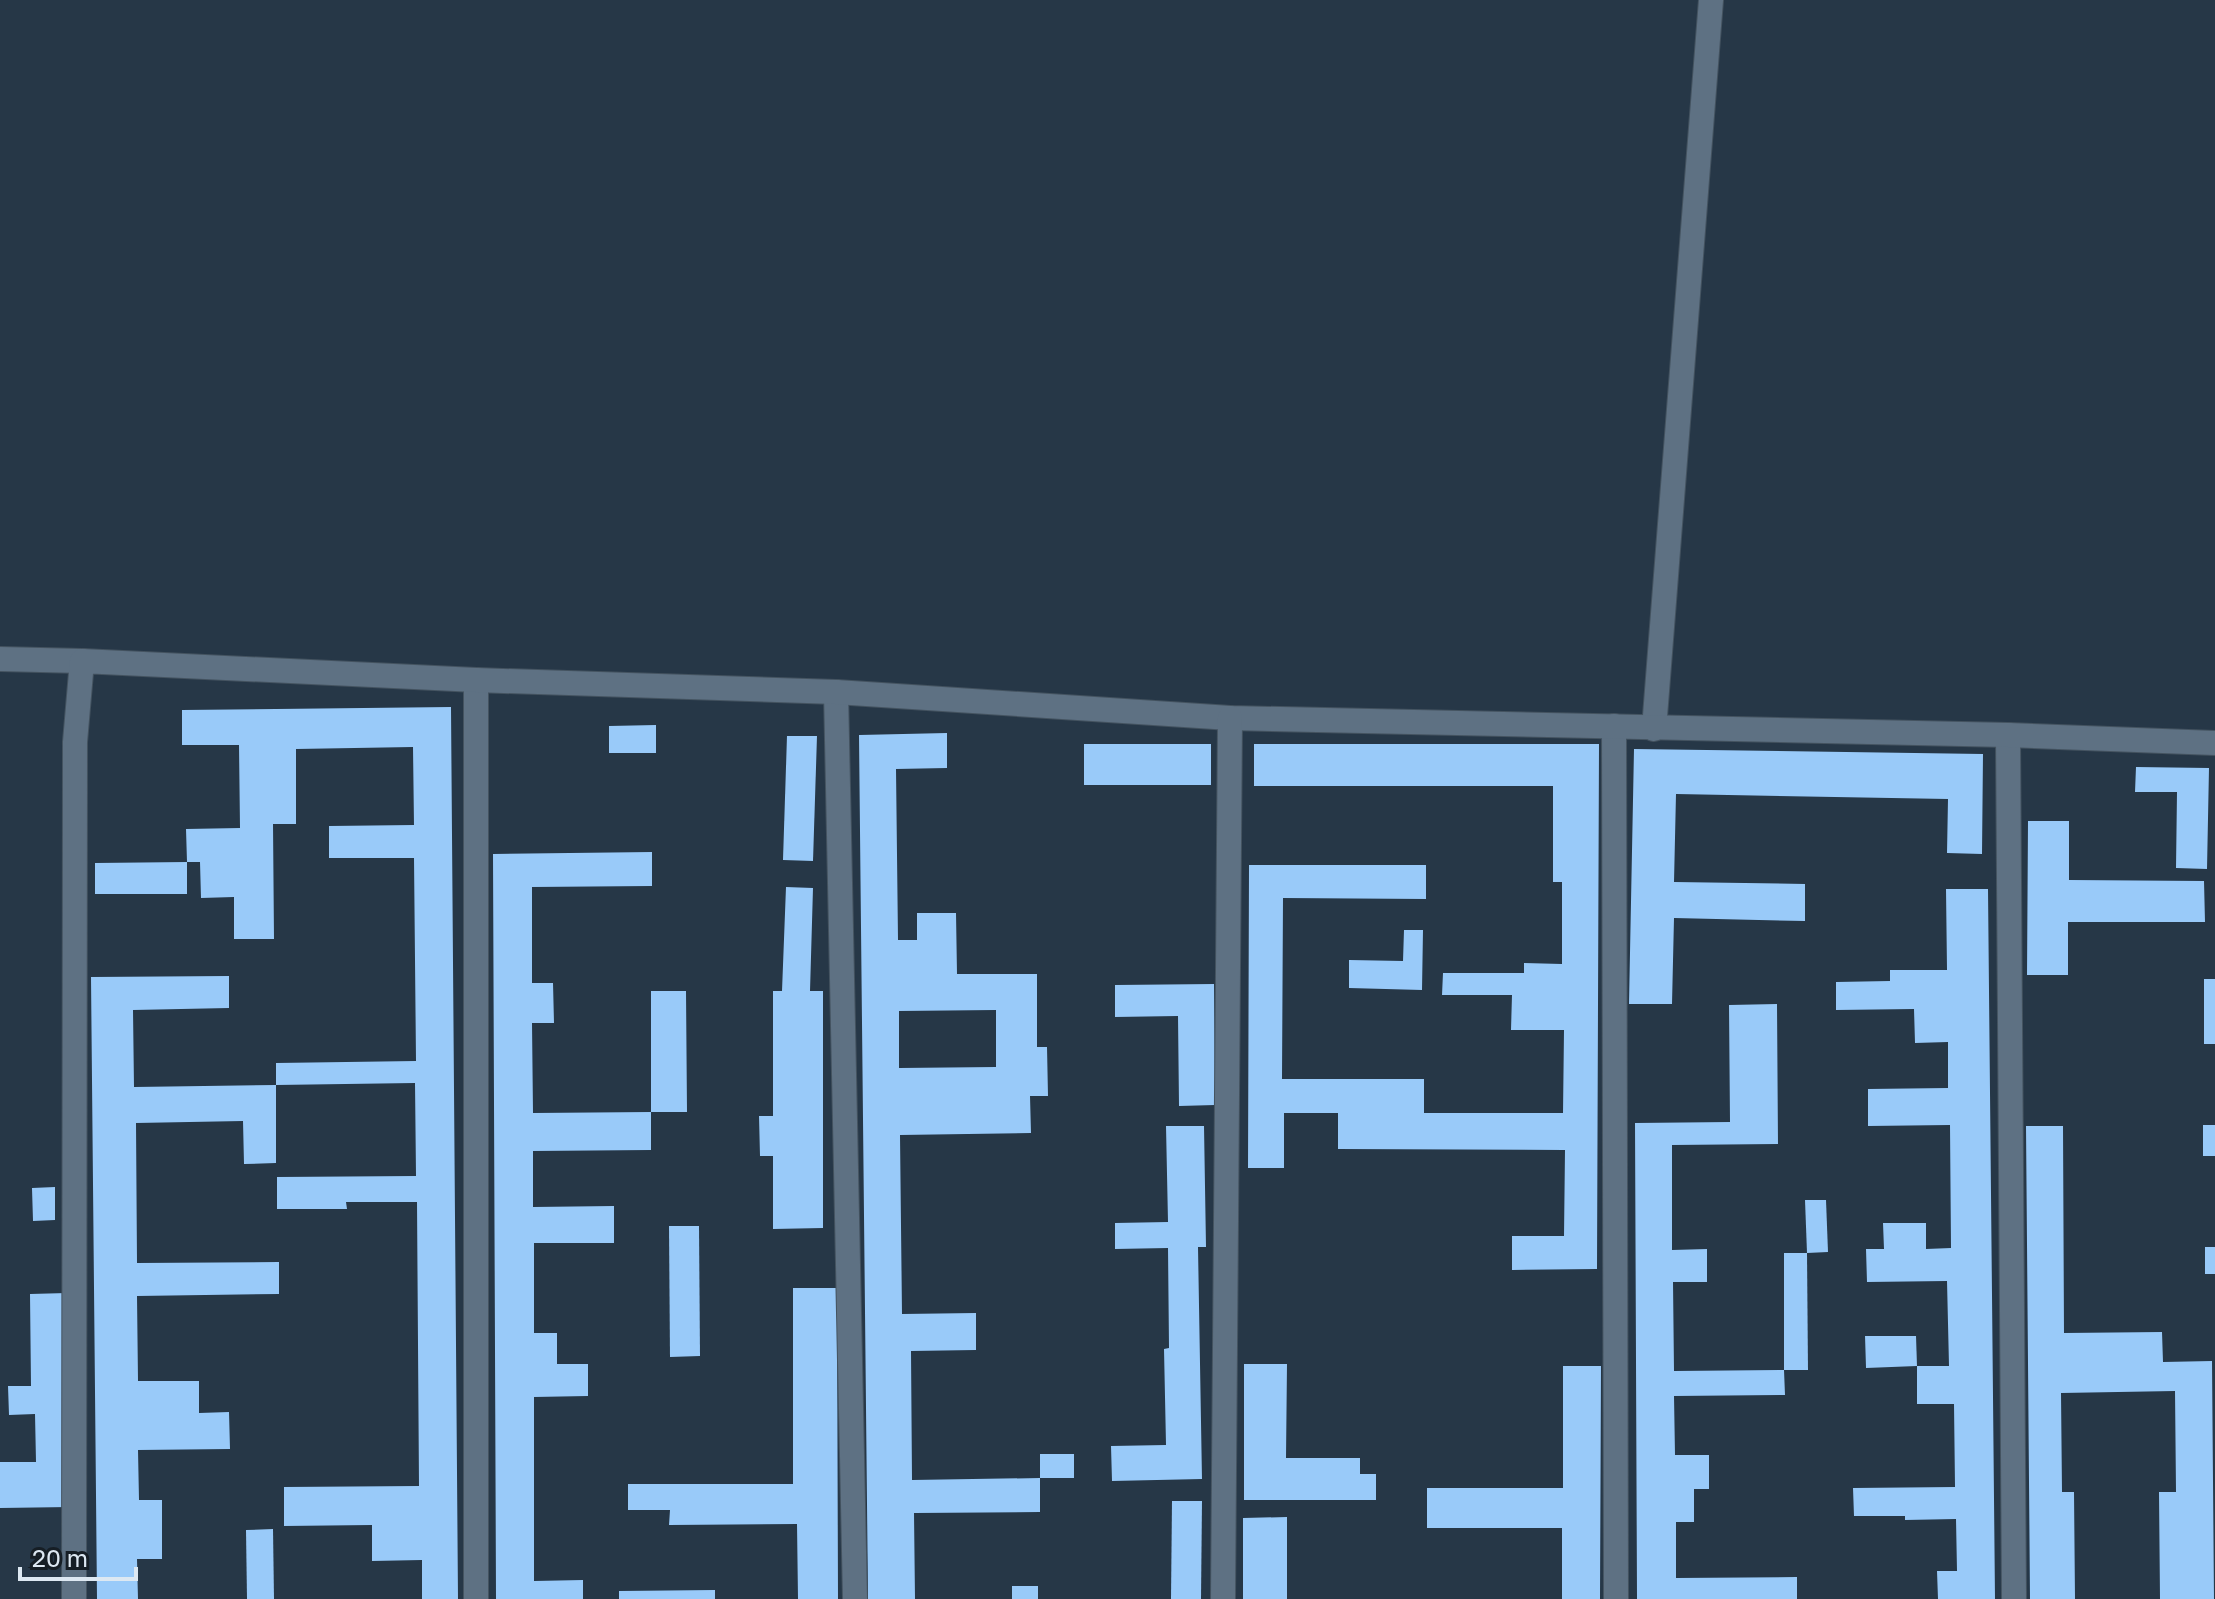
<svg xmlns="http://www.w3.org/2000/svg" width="2215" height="1599" font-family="'Golos Text',sans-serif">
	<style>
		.building { fill: #99caf9; fill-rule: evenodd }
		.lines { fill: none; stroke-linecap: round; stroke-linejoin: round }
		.minor-casing { stroke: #445360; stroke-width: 26 }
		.minor { stroke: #5e7183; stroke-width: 24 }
	</style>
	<rect width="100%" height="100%" fill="#263747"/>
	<g class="building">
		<path d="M451 707 458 1599H422V1560L372 1561V1525L284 1526V1487L419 1486 417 1202H346L347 1209H277V1177L416 1176 415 1083 276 1085V1163L244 1164 243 1121 136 1123 137 1263 279 1262V1294L137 1296 138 1381H199V1413L229 1412 230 1449 138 1450 139 1500H162V1559H137L138 1599H97L91 977 229 976V1008L133 1010 134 1087 276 1085V1063L416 1061 414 858H329V826L414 825 413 747 296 749V824H273L274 939H234V897L201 898 200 862H187L186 829 240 828 239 745H182V710Z"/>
		<path d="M656 725V753H609V726Z"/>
		<path d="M947 733V768L896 769 898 940H917V913H956L957 974H1037V1047H1047L1048 1096H1030L1031 1133 900 1135 902 1314 976 1313V1350L911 1351 912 1480 1040 1478V1512L914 1513 915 1599H868L859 735ZM996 1010V1067L899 1068V1011Z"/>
		<path d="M787 736H817L813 861 783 860Z"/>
		<rect x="1084" y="744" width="127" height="41"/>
		<path d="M1254 744H1599L1597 1269 1512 1270V1236H1564L1565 1150 1338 1149V1113H1284V1168H1248L1249 865H1426V899L1283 898 1282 1079H1424V1113H1563L1564 1030H1511L1512 995H1442L1443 973H1524V963L1562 964V882H1553V786H1254Z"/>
		<path d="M1634 749 1983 754 1982 854 1947 853 1948 799 1676 794 1674 882 1805 884V921L1674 918 1672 1004H1629Z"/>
		<path d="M2136 767 2209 768 2207 869 2176 868 2177 792H2135Z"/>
		<path d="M2028 821H2069V880L2204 881 2205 922H2068V975H2027Z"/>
		<path d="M652 852V886L532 887V983H553L554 1023H532L533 1113 651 1112V991H686L687 1112H651V1150L533 1151V1207L614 1206V1243H534V1333H557V1364H588V1396L534 1397V1581L583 1580V1599H496L493 854Z"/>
		<path d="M187 862V894H95V863Z"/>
		<path d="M786 887 813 888 810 991H823V1228L773 1229V1156H760L759 1116H773V991H782Z"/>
		<path d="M1946 889H1988L1995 1599H1938L1937 1571H1957L1956 1519 1905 1520V1516H1854L1853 1488 1955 1487 1954 1404H1917V1366H1949L1947 1281 1867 1282 1866 1249H1884L1883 1223H1926V1249L1951 1248 1950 1125 1868 1126V1089L1948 1088V1042L1915 1043 1914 1009 1836 1010V982L1890 981V970H1947Z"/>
		<path d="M1404 930H1423L1422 990 1349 988V960L1403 961Z"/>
		<rect x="2204" y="979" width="11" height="65"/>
		<path d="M1214 984 1215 1105 1179 1106 1178 1016 1115 1017V985Z"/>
		<path d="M1777 1004 1778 1144 1672 1145V1250L1707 1249V1282H1673L1674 1371 1784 1370 1785 1395 1674 1396 1675 1455H1709V1489H1694V1522H1676V1578L1797 1577V1599H1637L1635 1123 1730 1122 1729 1005Z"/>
		<rect x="2203" y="1125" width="12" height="31"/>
		<path d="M1166 1126H1204L1206 1247H1198L1202 1479 1112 1481 1111 1446 1166 1445 1164 1349 1169 1348 1168 1248 1115 1249V1223L1168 1222Z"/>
		<path d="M2026 1126H2063L2064 1333 2162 1332 2163 1362 2212 1361 2214 1599H2160L2159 1492H2176L2175 1391 2061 1393 2062 1492H2074L2075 1599H2030Z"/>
		<path d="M55 1187V1220L33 1221 32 1188Z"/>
		<path d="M1805 1200H1826L1828 1252 1807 1253Z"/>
		<path d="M669 1226H699L700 1356 670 1357Z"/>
		<rect x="2205" y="1247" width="10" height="27"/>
		<path d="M1784 1253H1807L1808 1370H1784Z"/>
		<path d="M793 1288H837L838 1599H798L797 1524 669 1525 670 1510H628V1484H793Z"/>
		<path d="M67 1293 70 1507 0 1508V1462H36L35 1414 9 1415 8 1386H31L30 1294Z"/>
		<path d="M1865 1336H1916L1917 1366 1866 1368Z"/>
		<path d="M1244 1364H1287L1286 1458H1360V1474H1376V1500H1244Z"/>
		<path d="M1563 1366H1601L1600 1599H1562V1528H1427V1488H1563Z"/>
		<rect x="1040" y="1454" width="34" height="24"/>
		<path d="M1172 1501H1202L1201 1599H1171Z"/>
		<path d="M1287 1517V1599H1243V1518Z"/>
		<path d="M273 1529 274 1599H247L246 1530Z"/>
		<rect x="1012" y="1586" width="26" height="13"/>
		<path d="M715 1590V1599H619V1591Z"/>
	</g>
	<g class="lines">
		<g class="minor-casing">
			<g id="minor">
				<path d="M0 659 82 661"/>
				<path d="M476 680V1599"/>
				<path d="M836 692 855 1599"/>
				<path d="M1614 726 1616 1599"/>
				<path d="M1654 729 1711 0"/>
				<path d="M2008 735 2014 1599"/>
				<path d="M74 1599 75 742 82 661 476 680 836 692 1230 718 2008 735 2215 743"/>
				<path d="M1223 1599 1230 718"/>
			</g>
		</g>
		<use href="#minor" class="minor"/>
	</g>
	<path d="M20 1567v12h116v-12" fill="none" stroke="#dde8f2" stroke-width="4"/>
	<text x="32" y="1567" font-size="24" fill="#dde8f2" stroke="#161e25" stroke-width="6" paint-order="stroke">20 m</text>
</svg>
